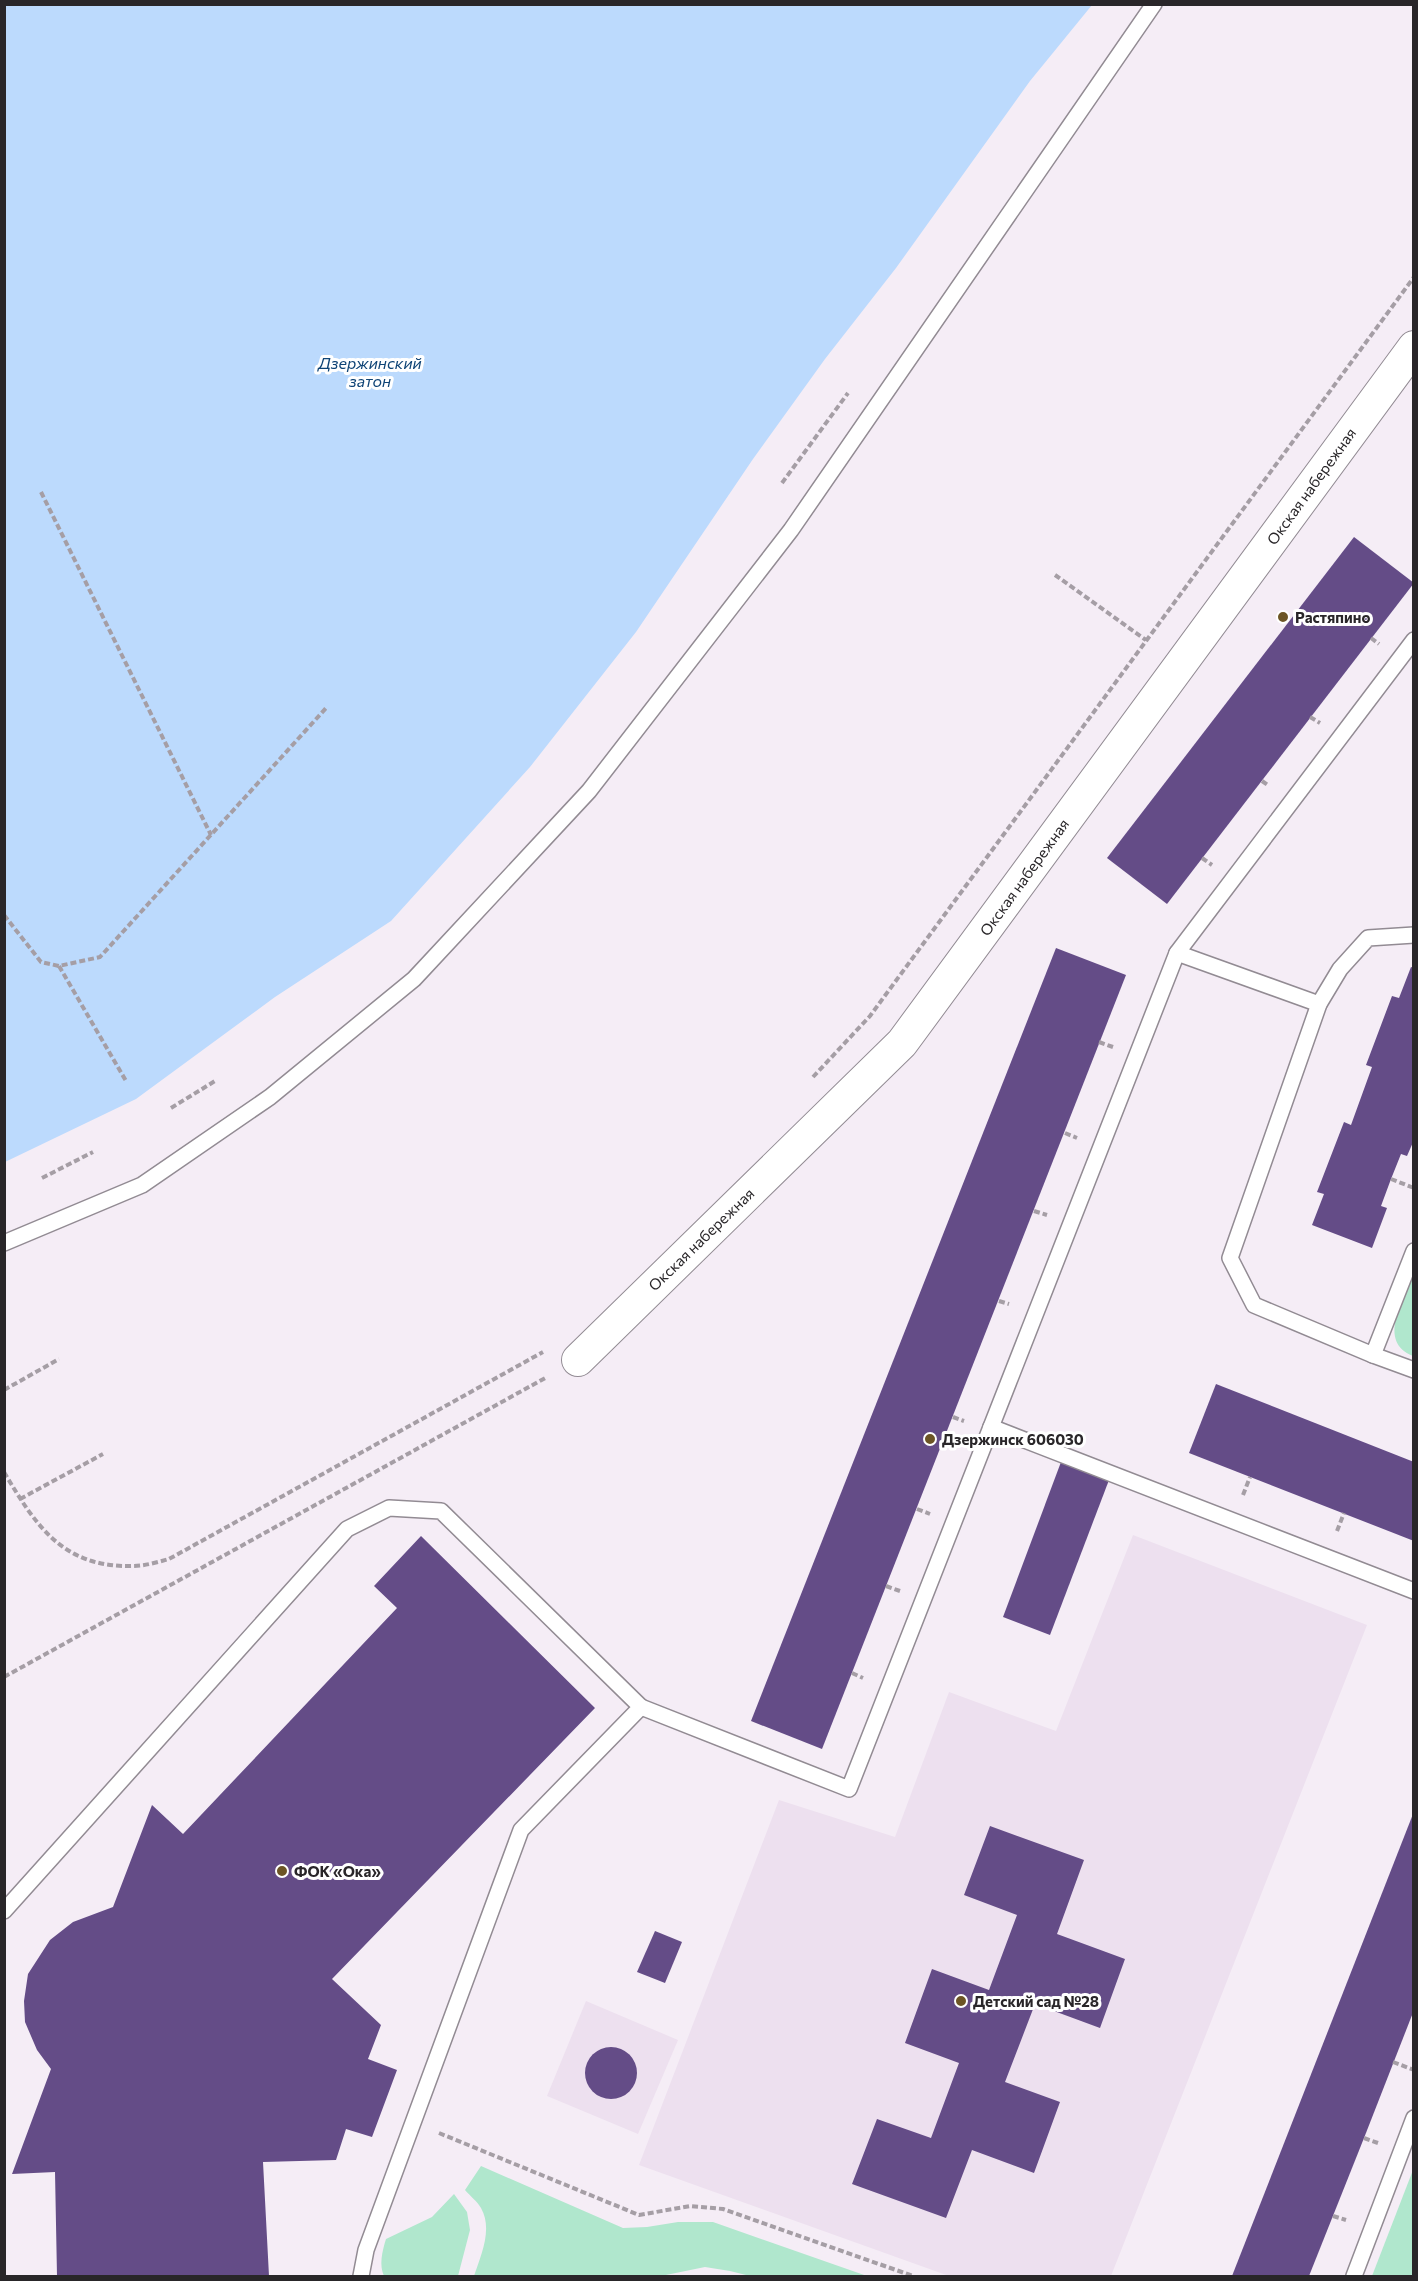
<svg xmlns="http://www.w3.org/2000/svg" width="1418" height="2281" font-family="Commissioner,sans-serif">
	<style>
		.built { fill: #ede0ef }
		.green { fill: #b0e7cd }
		.water { fill: #bcdafd }
		.building { fill: #644c87 }
		.lines { fill: none; stroke-linecap: round; stroke-linejoin: round }
		.lane-casing { stroke: #928b93; stroke-width: 18 }
		.street-casing { stroke: #928b93; stroke-width: 34 }
		.path { stroke: #a59ea5; stroke-width: 4; stroke-dasharray: 6 3; stroke-linecap: butt }
		.lane { stroke: #fff; stroke-width: 15 }
		.street { stroke: #fff; stroke-width: 32 }
		.poi-dot { fill: #6c5525; stroke: #fff; stroke-width: 2 }
		.labels { text-anchor: middle; dominant-baseline: central; stroke-width: 6; stroke-linejoin: round; paint-order: stroke }
		.street-label { font-size: 15px; fill: #292629; stroke: #fff }
		.poi-label { font-size: 15px; font-weight: bold; fill: #292629; stroke: #fff; text-anchor: start }
		.water-label { font-size: 16px; font-style: italic; fill: #0f4476; stroke: #fff }
	</style>
	<rect width="100%" height="100%" fill="#f5edf6"/>
	<g class="built">
		<path d="M1133 1535 1367 1625 1111 2276H949L639 2165 779 1800 895 1837 949 1692 1056 1731Z"/>
		<path d="M586 2001 678 2040 638 2134 547 2096Z"/>
	</g>
	<g class="green">
		<path d="M1413 1275V1356C1377 1342 1403 1300 1413 1275Z"/>
		<path d="M481 2166 623 2228 647 2227 678 2222H713L867 2276H750L730 2271 705 2267 661 2276H474C481 2255 493 2229 481 2208 477 2201 470 2196 465 2190Z"/>
		<path d="M1413 2170V2276H1372Z"/>
		<path d="M454 2194 467 2212 470 2230 458 2276H384C379 2265 382 2252 386 2239L432 2217Z"/>
	</g>
	<path class="water" d="M5 4 1092 5 1030 81 896 268 825 359 753 459 636 632 530 767 391 921 275 997 136 1099 5 1162Z"/>
	<g class="building">
		<path d="M1354 537 1414 583 1167 904 1107 858Z"/>
		<path d="M1056 948 1126 975 822 1749 751 1721Z"/>
		<path d="M1411 967 1414 968V1140L1407 1156 1401 1154 1391 1179 1381 1206 1387 1208 1372 1248 1312 1225 1324 1194 1317 1192 1344 1122 1351 1125 1372 1067 1366 1065 1392 996 1399 998Z"/>
		<path d="M1216 1384 1414 1462V1541L1189 1453Z"/>
		<path d="M1061 1462 1109 1480 1050 1635 1003 1617Z"/>
		<path d="M421 1536 595 1708 332 1979 381 2025 368 2059 397 2070 372 2137 346 2129 336 2160 263 2162 269 2276H57L55 2172 12 2174 51 2069 37 2050 25 2022 24 2001 28 1974 50 1940 73 1922 113 1907 152 1805 183 1834 397 1608 374 1586Z"/>
		<path d="M1413 1814 1414 2010 1364 2138 1309 2276H1232Z"/>
		<path d="M990 1826 1084 1860 1057 1934 1125 1959 1100 2028 1035 2004 1005 2082 1060 2102 1034 2173 972 2150 946 2218 852 2184 877 2119 931 2138 959 2063 905 2043 932 1969 989 1990 1017 1915 964 1895Z"/>
		<path d="M655 1931 682 1942 665 1983 637 1972Z"/>
		<circle cx="611" cy="2073" r="26"/>
	</g>
	<g class="lines">
		<g class="lane-casing">
			<g id="lane">
				<path d="M1414 935 1368 938 1340 969 1319 1004 1230 1258 1254 1305 1373 1355 1414 1251"/>
				<path d="M1319 1004 1177 953 1414 640"/>
				<path d="M4 1243 142 1185 270 1097 414 979 589 791 791 530 1154 4"/>
				<path d="M1373 1355 1414 1370"/>
				<path d="M991 1427 1414 1591"/>
				<path d="M641 1707 849 1789 1177 953"/>
				<path d="M4 1911 347 1529 389 1508 441 1511 641 1707 521 1830 366 2250 361 2276"/>
				<path d="M1354 2276 1414 2118"/>
			</g>
		</g>
		<g class="street-casing">
			<path id="street" d="M578 1360 902 1043 1414 347"/>
		</g>
		<g class="path">
			<path d="M782 483 848 393"/>
			<path d="M41 492 211 835"/>
			<path d="M1055 575 1146 640"/>
			<path d="M1371 638 1379 644"/>
			<path d="M1310 717 1320 723"/>
			<path d="M1262 781 1269 786"/>
			<path d="M1202 858 1212 865"/>
			<path d="M4 915 41 962 59 966 100 957 327 707"/>
			<path d="M59 966 126 1081"/>
			<path d="M1099 1042 1113 1047"/>
			<path d="M813 1077 870 1016 1414 277"/>
			<path d="M171 1108 215 1081"/>
			<path d="M1065 1133 1077 1138"/>
			<path d="M42 1178 93 1152"/>
			<path d="M1391 1179 1414 1188"/>
			<path d="M1034 1211 1047 1215"/>
			<path d="M999 1301 1009 1304"/>
			<path d="M4 1390 59 1359"/>
			<path d="M953 1417 964 1421"/>
			<path d="M4 1472C36 1526 63 1568 133 1566 145 1566 158 1562 169 1559L543 1352"/>
			<path d="M1243 1495 1250 1477"/>
			<path d="M20 1499 103 1454"/>
			<path d="M917 1509 930 1514"/>
			<path d="M1337 1531 1344 1513"/>
			<path d="M886 1586 900 1591"/>
			<path d="M852 1673 863 1678"/>
			<path d="M4 1677 547 1377"/>
			<path d="M1393 2062 1414 2070"/>
			<path d="M439 2133 639 2215 690 2206 723 2209 913 2276"/>
			<path d="M1364 2138 1378 2143"/>
			<path d="M1333 2216 1346 2220"/>
		</g>
		<use href="#lane" class="lane"/>
		<use href="#street" class="street"/>
	</g>
	<g class="poi-dot">
		<circle cx="1283" cy="617" r="6"/>
		<circle cx="930" cy="1439" r="6"/>
		<circle cx="282" cy="1871" r="6"/>
		<circle cx="961" cy="2001" r="6"/>
	</g>
	<g class="labels">
		<g class="street-label">
			<text transform="translate(1311 486) rotate(-54)">Окская набережная</text>
			<text transform="translate(1024 877) rotate(-54)">Окская набережная</text>
			<text transform="translate(701 1239) rotate(-44)">Окская набережная</text>
		</g>
		<g class="poi-label">
			<text x="1295" y="617">Растяпино</text>
			<text x="942" y="1439">Дзержинск 606030</text>
			<text x="294" y="1871">ФОК «Ока»</text>
			<text x="973" y="2001">Детский сад №28</text>
		</g>
		<g class="water-label">
			<text x="370" y="362">Дзержинский<tspan x="370" dy="18">затон</tspan></text>
		</g>
	</g>
	<rect width="1418" height="2281" fill="none" stroke="#292629" stroke-width="12"/>
</svg>
